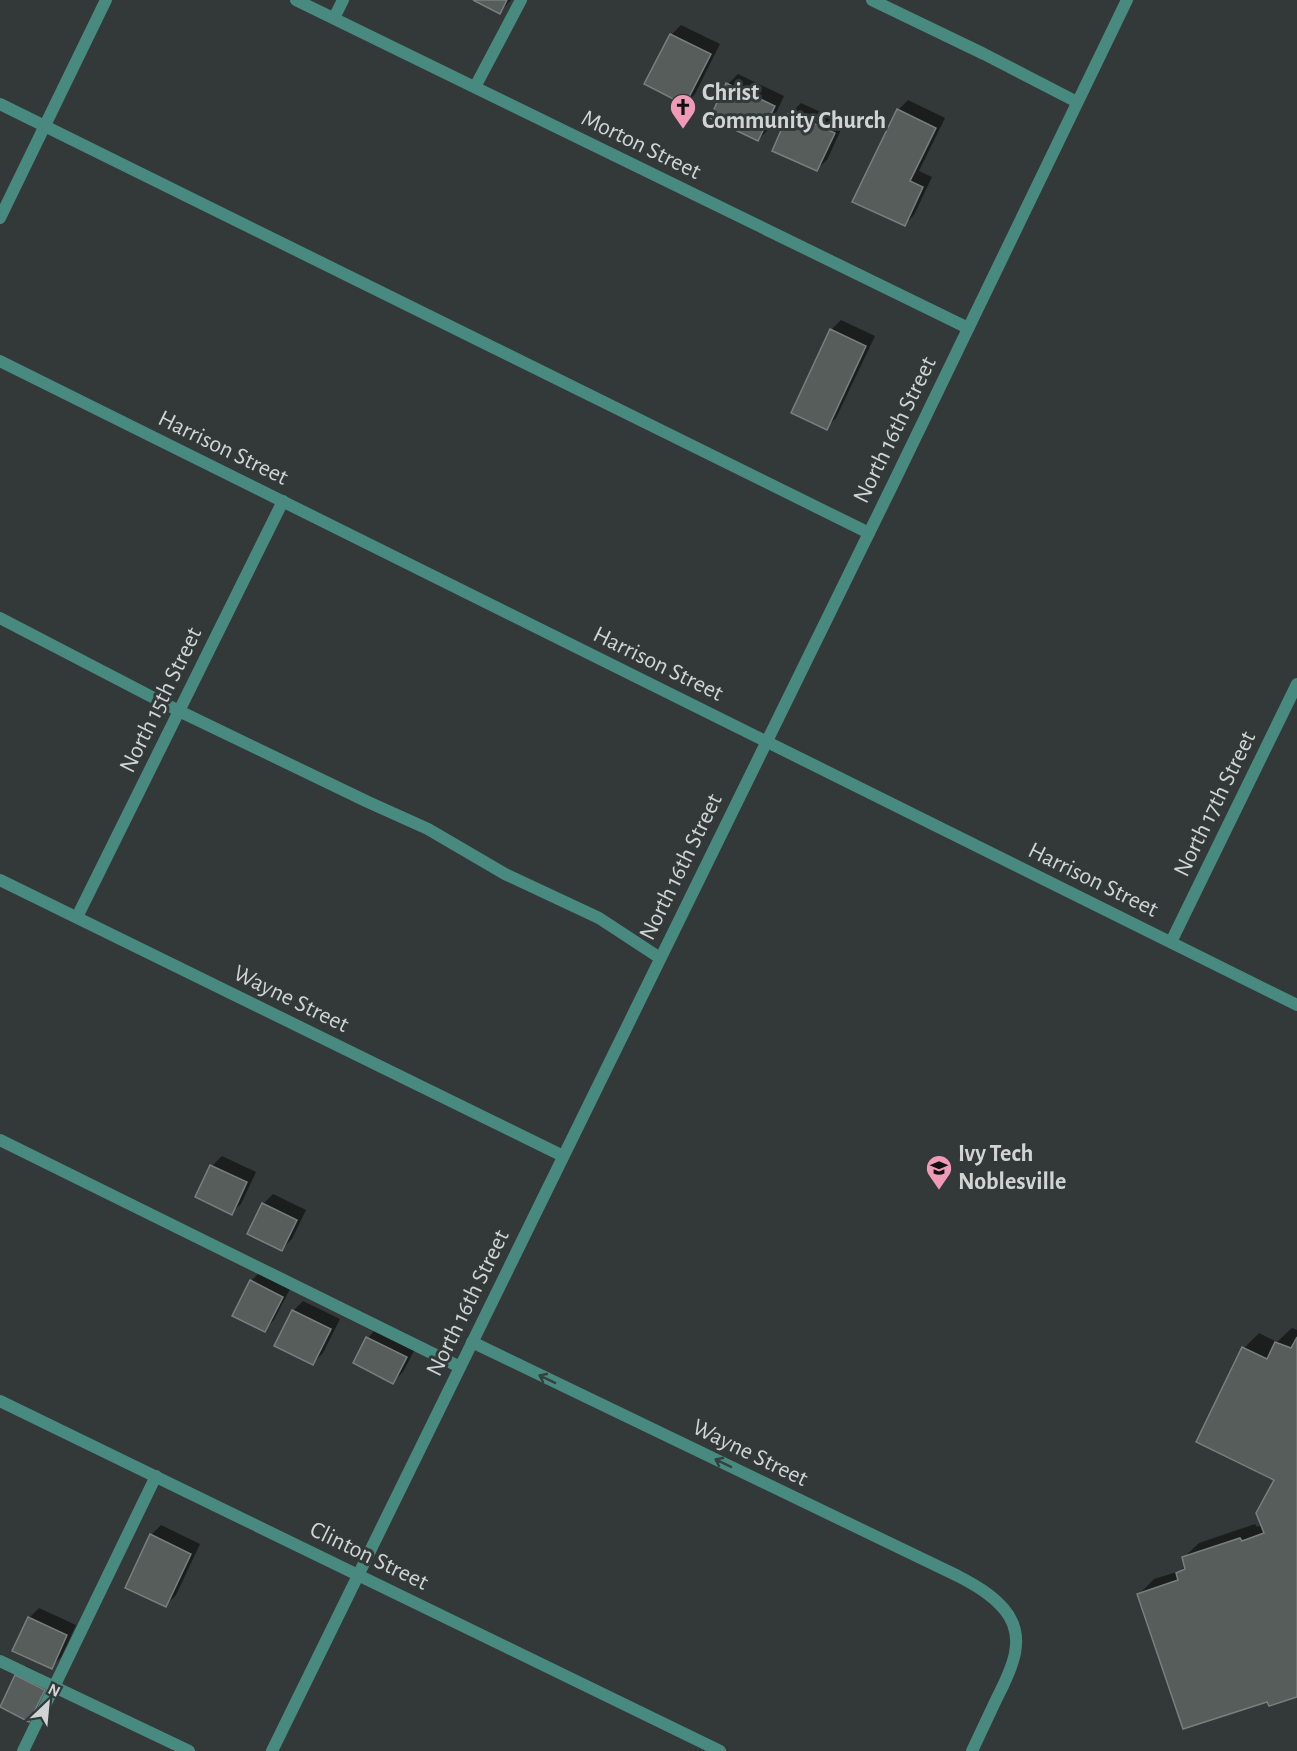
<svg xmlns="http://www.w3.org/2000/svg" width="1297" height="1751" font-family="'Alegreya Sans',sans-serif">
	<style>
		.shadow { fill: #0007 }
		.building { fill: #565d5b; stroke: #787f7e; stroke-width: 1.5 }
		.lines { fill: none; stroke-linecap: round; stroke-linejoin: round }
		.service { stroke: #498a80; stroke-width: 12 }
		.minor { stroke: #498a80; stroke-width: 12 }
		.oneway { stroke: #34413f }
		.labels { text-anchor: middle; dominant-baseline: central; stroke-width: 6; stroke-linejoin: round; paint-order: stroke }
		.poi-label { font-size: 24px; font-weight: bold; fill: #d0d4d3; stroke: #323938; text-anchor: start }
		.street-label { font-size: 24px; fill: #d0d4d3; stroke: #323938 }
	</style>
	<rect width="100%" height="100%" fill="#323938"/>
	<g class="shadow">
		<path d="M476 0H511L500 12Z"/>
		<path d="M681 25 720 44 695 94 685 104 646 84 671 35Z"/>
		<path d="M738 74 784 96 768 130 758 140 712 117 728 84Z"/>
		<path d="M908 100 945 118 919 171 932 177 914 215 904 225 898 110Z"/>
		<path d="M801 103 844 123 827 160 817 169 791 113Z"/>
		<path d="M841 320 875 336 836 418 826 428 831 330Z"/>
		<path d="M222 1156 256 1172 241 1204 231 1213 197 1197 212 1166Z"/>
		<path d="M273 1194 306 1210 292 1239 282 1249 263 1204Z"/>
		<path d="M261 1271 291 1287 274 1320 264 1330 251 1281Z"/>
		<path d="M303 1301 340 1319 323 1353 313 1363 293 1311Z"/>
		<path d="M377 1328 416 1347 403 1372 393 1382 368 1338Z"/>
		<path d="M1292 1328 1297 1330V1696L1267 1700 1139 1594 1154 1579 1180 1571 1186 1565 1183 1558 1199 1543 1255 1524 1257 1527 1262 1525 1276 1479 1244 1348 1259 1333 1277 1342Z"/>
		<path d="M161 1525 200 1544 176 1595 166 1605 151 1535Z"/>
		<path d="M39 1608 76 1625 61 1657 51 1667 29 1618Z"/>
		<path d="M26 1666 53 1680 38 1710 28 1720 16 1676Z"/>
	</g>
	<g class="building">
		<path d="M473 0H507L500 14Z"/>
		<path d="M670 34 711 54 685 105 644 84Z"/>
		<path d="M726 83 775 106 758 141 710 118Z"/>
		<path d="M897 109 936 128 910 181 923 187 905 226 852 202Z"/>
		<path d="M789 112 835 133 817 171 772 151Z"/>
		<path d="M830 329 866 346 827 430 791 413Z"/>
		<path d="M210 1165 247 1182 232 1215 195 1197Z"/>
		<path d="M262 1203 297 1220 282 1251 247 1234Z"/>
		<path d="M250 1280 283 1297 265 1332 232 1316Z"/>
		<path d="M292 1310 331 1329 313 1365 274 1346Z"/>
		<path d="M366 1337 407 1357 393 1384 353 1363Z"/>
		<path d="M1297 1337V1697L1269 1706 1267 1702 1183 1729 1137 1594 1178 1580 1176 1573 1185 1569 1182 1557 1240 1538 1242 1541 1264 1533 1256 1513 1274 1480 1196 1442 1242 1347 1267 1359 1275 1342 1291 1348Z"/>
		<path d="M150 1534 191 1554 166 1607 125 1588Z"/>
		<path d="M28 1617 67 1635 52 1669 12 1651Z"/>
		<path d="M15 1675 45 1690 29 1722 0 1707Z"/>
	</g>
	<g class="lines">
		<g class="service">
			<path d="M872 0 984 54 1077 102"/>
			<path d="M334 18 343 0"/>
			<path d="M475 87 521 0"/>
			<path d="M0 104 869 533"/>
			<path d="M0 618 179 711 368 802 428 829 505 874 599 918 660 958"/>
			<path d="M0 1140 460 1367"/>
			<path d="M0 1661 189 1751"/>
			<path d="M23 1751 156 1476"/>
		</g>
		<g class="minor">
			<path d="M296 0 968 328"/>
			<path d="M0 218 106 0"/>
			<path d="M0 361 1297 1005"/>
			<path d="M0 880 563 1156"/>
			<path d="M77 917 283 501"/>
			<path d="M1171 942 1297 684"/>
			<path d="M472 1342 958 1576C975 1585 991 1594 1004 1609 1029 1638 1010 1672 996 1700 988 1717 980 1734 972 1751"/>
			<path d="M0 1401 720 1751"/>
			<path d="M272 1751 893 484 1127 0"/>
		</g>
	</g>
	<defs><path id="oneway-shaft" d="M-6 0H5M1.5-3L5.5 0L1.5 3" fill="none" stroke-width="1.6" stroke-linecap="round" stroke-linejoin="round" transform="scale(1.5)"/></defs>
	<g class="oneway">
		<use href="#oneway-shaft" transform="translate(547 1379) rotate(-154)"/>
		<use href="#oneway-shaft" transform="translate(723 1463) rotate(-154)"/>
	</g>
	<defs>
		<g id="church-pin" transform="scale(1.35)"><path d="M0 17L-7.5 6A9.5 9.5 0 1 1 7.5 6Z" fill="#f09ab7" stroke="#323938"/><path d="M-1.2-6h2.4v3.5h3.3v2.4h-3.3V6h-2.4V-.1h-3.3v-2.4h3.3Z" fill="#111"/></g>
		<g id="university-pin" transform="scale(1.35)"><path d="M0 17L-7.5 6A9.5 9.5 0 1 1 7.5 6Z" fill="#f09ab7" stroke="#323938"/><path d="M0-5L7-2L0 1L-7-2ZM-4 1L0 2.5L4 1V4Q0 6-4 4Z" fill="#111"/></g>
	</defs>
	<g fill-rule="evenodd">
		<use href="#church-pin" x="683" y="107"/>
		<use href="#university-pin" x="939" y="1168"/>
	</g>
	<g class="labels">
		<g class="poi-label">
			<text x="702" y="93">Christ<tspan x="702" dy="28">Community Church</tspan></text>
			<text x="958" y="1154">Ivy Tech<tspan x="958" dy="28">Noblesville</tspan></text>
		</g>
		<g class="street-label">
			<text transform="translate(641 145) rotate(26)">Morton Street</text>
			<text transform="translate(895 430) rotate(-64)">North 16th Street</text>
			<text transform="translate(223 448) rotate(26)">Harrison Street</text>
			<text transform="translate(658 664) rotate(26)">Harrison Street</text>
			<text transform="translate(161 700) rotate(-64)">North 15th Street</text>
			<text transform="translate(1215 804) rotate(-64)">North 17th Street</text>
			<text transform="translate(681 867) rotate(-64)">North 16th Street</text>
			<text transform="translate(1093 880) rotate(26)">Harrison Street</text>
			<text transform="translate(291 999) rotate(26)">Wayne Street</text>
			<text transform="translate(468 1303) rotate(-64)">North 16th Street</text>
			<text transform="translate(750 1453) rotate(26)">Wayne Street</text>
			<text transform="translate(369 1556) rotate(26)">Clinton Street</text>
		</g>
	</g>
	<g transform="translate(48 1703) rotate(26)" stroke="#323938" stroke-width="4.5" paint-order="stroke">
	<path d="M0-4.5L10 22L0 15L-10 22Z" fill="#d0d4d3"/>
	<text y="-9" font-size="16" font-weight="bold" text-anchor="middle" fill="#d0d4d3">N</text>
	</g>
</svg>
